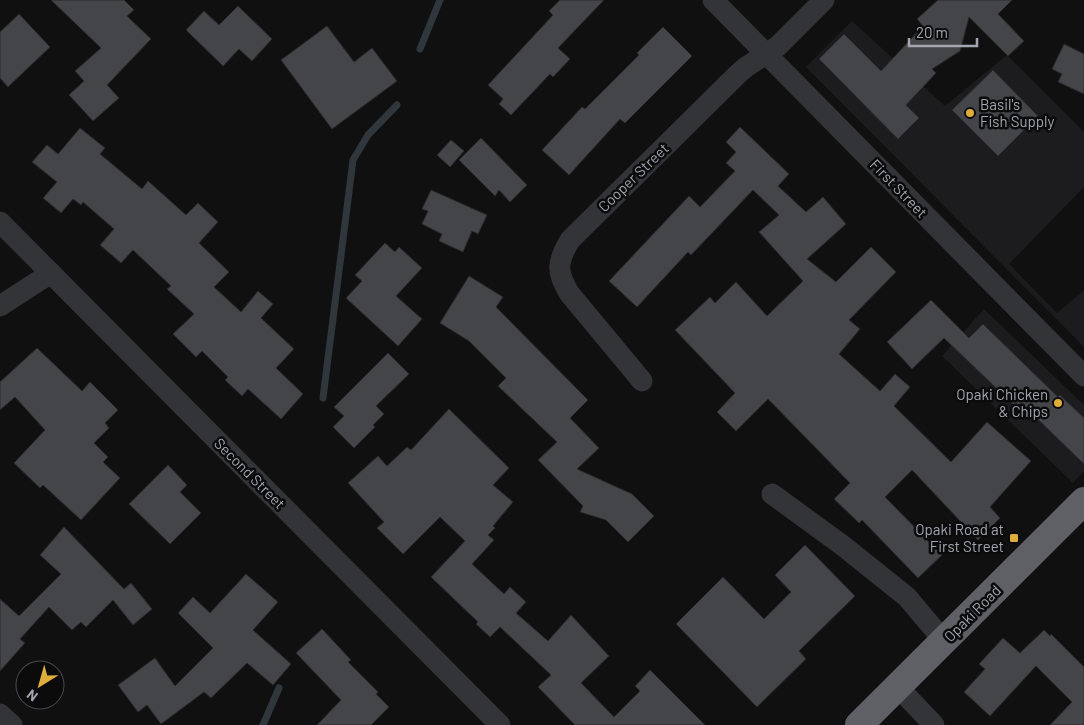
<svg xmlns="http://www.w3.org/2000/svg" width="1084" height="725" font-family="Barlow,sans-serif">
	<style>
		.built { fill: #1c1c1e }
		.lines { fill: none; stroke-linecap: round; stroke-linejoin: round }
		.stream { stroke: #2f363c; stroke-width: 7 }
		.building { fill: #444549; stroke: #2a2a2d }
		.minor { stroke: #333438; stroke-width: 21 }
		.highway { stroke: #5e6066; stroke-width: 28 }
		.poi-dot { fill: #dfae3a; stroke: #0b0b0c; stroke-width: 2 }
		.labels { text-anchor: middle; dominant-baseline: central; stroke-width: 5; stroke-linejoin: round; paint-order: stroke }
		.poi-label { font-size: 15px; fill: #a3a6b1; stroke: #0b0b0c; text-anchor: end }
		.street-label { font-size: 15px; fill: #a3a6b1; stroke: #0b0b0c }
	</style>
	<rect width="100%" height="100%" fill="#101011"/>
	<g class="built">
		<path d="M852 21 945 106 1007 55 1084 132V187L1009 264 1057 313 1084 290V347L806 67Z"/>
		<path d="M984 309 1084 405V471L1073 483 942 356Z"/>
	</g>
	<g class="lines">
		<g class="stream">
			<path d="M420 49 440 0"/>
			<path d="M323 398 353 160 368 135 397 105"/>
			<path d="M263 725 279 688"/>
		</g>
	</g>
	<g class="building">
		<path d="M51 0H124L134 10 127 16 151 39 107 85 119 98 93 121 69 95 84 81 75 71 101 48Z"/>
		<path d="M560 0H604L558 48 570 59 553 77 550 74 511 115 499 104 503 99 488 85 553 15 549 11Z"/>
		<path d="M938 0H1012L998 14 1024 41 1008 56 969 17 960 51 932 69 936 73 906 105 919 118 898 139 819 59 844 34 881 71 923 26 917 19Z"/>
		<path d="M238 6 272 39 252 61 239 49 223 66 186 30 204 11 219 25Z"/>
		<path d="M19 14 50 47 8 87 0 78V32Z"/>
		<path d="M327 26 354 62 372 48 397 81 332 129 281 60Z"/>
		<path d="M663 27 692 56 625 123 620 119 569 175 542 150 582 107 585 109 639 55 637 53Z"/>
		<path d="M1064 44 1084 54V94L1058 82 1062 74 1052 69Z"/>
		<path d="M993 70 1038 116 998 156 952 110Z"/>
		<path d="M740 127 789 174 778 186 806 212 823 197 846 224 807 259 836 282 871 247 896 272 849 320 860 329 839 354 880 391 895 374 910 387 894 406 951 462 987 422 1031 461 990 507 1000 518 978 540 912 470 885 497 942 555 918 578 862 520 859 523 834 499 850 483 768 399 736 431 717 412 735 393 675 330 710 297 715 303 736 282 767 316 803 281 759 232 779 215 753 190 691 255 688 252 637 307 609 281 689 196 700 207 735 171 726 163 736 152 726 142Z"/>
		<path d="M80 128 105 148 100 154 142 189 148 181 186 215 198 203 218 222 199 243 229 272 214 287 241 312 258 291 273 304 261 318 294 349 276 368 303 394 281 419 248 389 242 396 225 380 228 377 202 351 196 357 173 334 194 314 167 289 171 286 133 250 121 263 100 245 114 229 83 202 81 205 73 199 61 213 43 198 57 182 32 162 47 145 58 154Z"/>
		<path d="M481 138 527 185 510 202 499 190 495 196 459 160Z"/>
		<path d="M451 140 464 151 450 167 437 155Z"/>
		<path d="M431 190 487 215 478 234 472 231 463 252 439 241 442 234 422 224 428 211 422 209Z"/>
		<path d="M385 243 395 252 399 247 422 268 396 296 422 319 398 346 346 298 362 281 355 275Z"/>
		<path d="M469 276 503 297 496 307 588 400 570 418 599 448 577 469 632 494 654 516 628 542 606 520 580 512 583 506 538 460 557 442 498 386 506 378 469 341 440 323Z"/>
		<path d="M931 300 969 338 983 324 1058 397 1060 395 1084 418V464L1021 403 1017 408 944 338 912 369 887 342Z"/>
		<path d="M37 348 82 391 90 382 118 410 105 423 109 428 94 443 108 457 103 462 120 478 81 520 43 485 40 488 14 463 45 430 15 397 0 410V382Z"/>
		<path d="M388 353 409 374 376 406 384 414 373 425 375 427 354 448 333 427 344 416 334 407Z"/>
		<path d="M449 409 509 468 493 485 513 502 493 526 495 528 488 535 494 540 472 564 504 594 510 587 526 602 516 613 548 641 571 615 609 656 581 683 614 717 640 691 635 686 650 670 705 725H575L538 687 551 675 500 627 490 637 476 624 478 622 431 577 465 541 440 517 403 554 377 528 384 522 348 483 378 456 387 466 407 447 411 450Z"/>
		<path d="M168 465 187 485 180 492 201 513 170 544 129 504Z"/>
		<path d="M64 527 124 589 131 583 152 609 133 625 113 600 86 627 81 622 72 630 49 607 20 639 25 643 0 671V599L19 616 61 574 40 555Z"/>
		<path d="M805 545 855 596 799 651 806 659 757 707 676 624 723 577 764 619 791 592 775 575Z"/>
		<path d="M246 574 278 602 253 630 291 664 273 685 247 663 211 698 204 692 161 724 147 705 138 712 118 685 155 658 175 686 213 648 178 613 193 597 210 613Z"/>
		<path d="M322 629 351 660 348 662 378 692 376 694 389 707 371 725H317L341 700 296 653Z"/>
		<path d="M1044 630 1050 636 1051 634 1084 667V725H1050L1072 702 1036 666 990 716 964 692 985 669 979 664 1003 638 1020 653Z"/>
	</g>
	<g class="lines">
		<g class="minor">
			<path d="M713 0 1084 376"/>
			<path d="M0 222 500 725"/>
			<path d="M0 306 51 273"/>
			<path d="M642 381 569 293C556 271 557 262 570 240L739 73 746 67 778 46 824 0"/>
			<path d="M772 494 842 545 907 597 944 641"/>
			<path d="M897 686 934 725"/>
			<path d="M0 714 12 725"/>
		</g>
		<path class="highway" d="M859 725 1084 501"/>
	</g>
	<g class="poi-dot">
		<circle cx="970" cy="113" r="5"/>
		<circle cx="1058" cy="403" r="5"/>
		<rect x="1009" y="533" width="10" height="10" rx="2.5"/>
	</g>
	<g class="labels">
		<g class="poi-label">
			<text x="980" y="104" text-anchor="start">Basil's<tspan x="980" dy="17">Fish Supply</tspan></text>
			<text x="1048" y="394">Opaki Chicken<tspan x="1048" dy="17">&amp; Chips</tspan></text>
			<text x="1004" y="529">Opaki Road at<tspan x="1004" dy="17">First Street</tspan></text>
		</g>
		<g class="street-label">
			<text transform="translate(633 177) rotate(-44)">Cooper Street</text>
			<text transform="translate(899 188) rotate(46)">First Street</text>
			<text transform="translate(250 473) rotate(45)">Second Street</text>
			<text transform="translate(972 613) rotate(-45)">Opaki Road</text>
		</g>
	</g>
	<g transform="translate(40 685) rotate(217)"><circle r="24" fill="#0b0b0c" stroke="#48494e"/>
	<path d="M0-4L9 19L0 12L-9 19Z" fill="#dfae3a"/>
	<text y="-8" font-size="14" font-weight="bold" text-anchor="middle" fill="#a3a6b1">N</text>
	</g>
	<path d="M909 38v8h68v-8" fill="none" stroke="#a3a6b1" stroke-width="2.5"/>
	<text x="916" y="38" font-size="15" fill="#a3a6b1" stroke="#0b0b0c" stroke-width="4" paint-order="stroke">20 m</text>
</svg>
